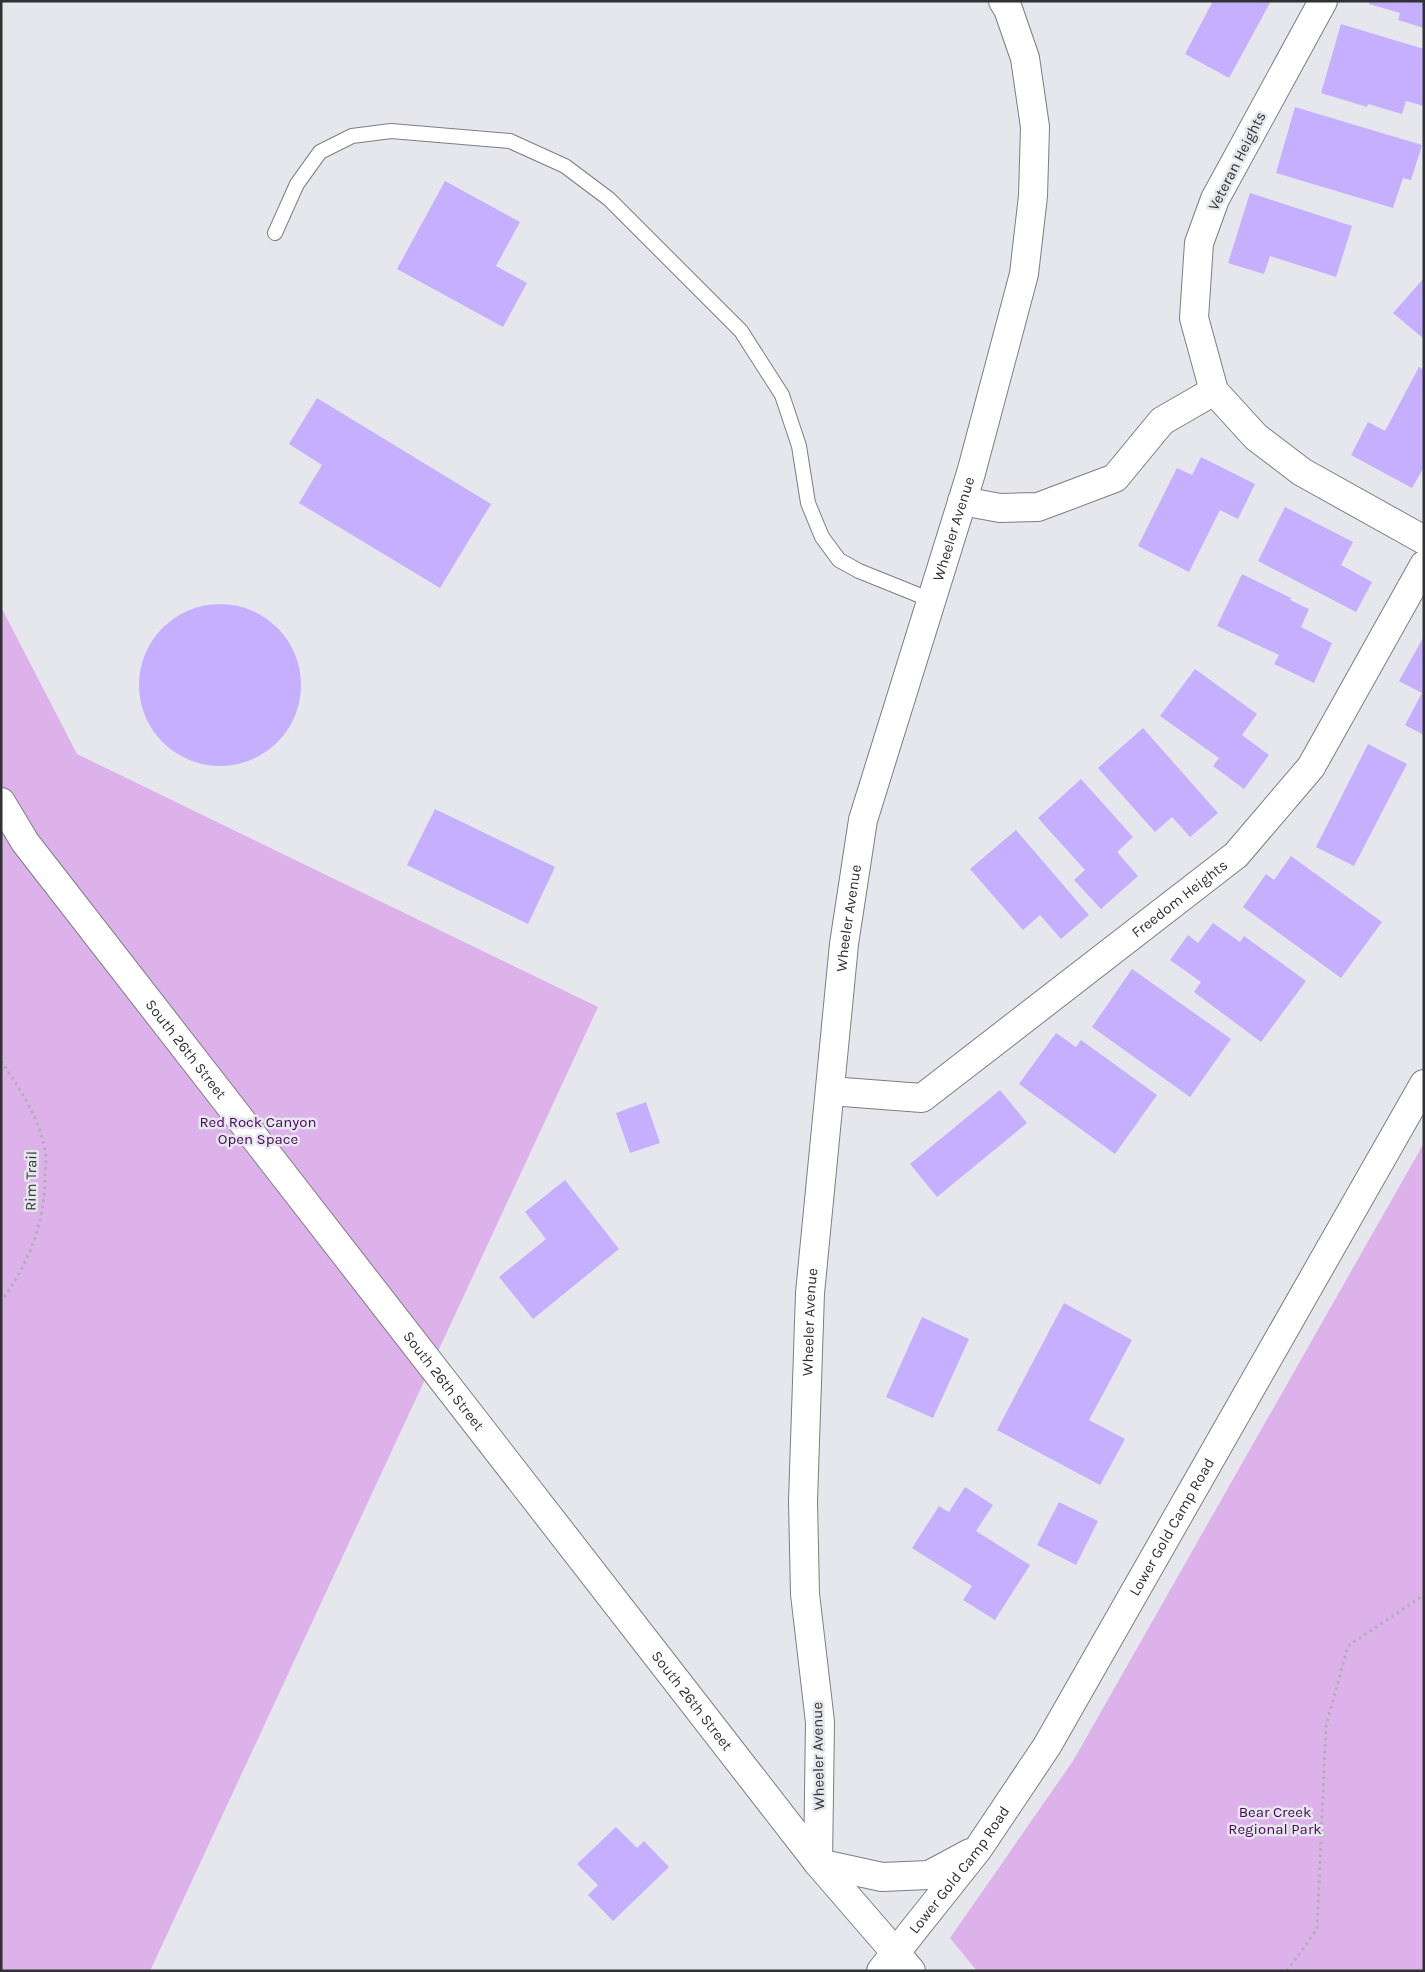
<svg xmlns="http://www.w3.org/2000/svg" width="1425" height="1972" font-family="Karla,sans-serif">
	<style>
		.green { fill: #ddb1ea }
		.building { fill: #c6afff }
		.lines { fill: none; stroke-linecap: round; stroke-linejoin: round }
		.lane-casing { stroke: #7d7e84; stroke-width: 16 }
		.street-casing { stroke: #7d7e84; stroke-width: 30 }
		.secondary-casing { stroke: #7d7e84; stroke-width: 30 }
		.path { stroke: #aeb0b4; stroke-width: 3; stroke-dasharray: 2.5 4; stroke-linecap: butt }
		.lane { stroke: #fff; stroke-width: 14 }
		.street { stroke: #fff; stroke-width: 28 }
		.secondary { stroke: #fff; stroke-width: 28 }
		.labels { text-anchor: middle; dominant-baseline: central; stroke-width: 5; stroke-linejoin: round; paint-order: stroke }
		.street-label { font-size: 15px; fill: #303133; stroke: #e5e7ed }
		.park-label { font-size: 15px; fill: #4c045c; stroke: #e5e7ed }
	</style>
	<rect width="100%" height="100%" fill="#e5e7ed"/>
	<g class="green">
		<path d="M1 607 77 754 598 1007 150 1971H1Z"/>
		<path d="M1424 1143V1971H977L950 1938 1073 1761Z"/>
	</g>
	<g class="building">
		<path d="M1213 1H1271L1229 78 1185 54Z"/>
		<path d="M1370 1H1424V28L1398 20 1400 13 1369 4Z"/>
		<path d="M1341 24 1424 49V106L1406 101 1402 114 1368 104 1367 107 1321 93Z"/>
		<path d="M1295 107 1422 145 1411 180 1403 178 1393 208 1276 173Z"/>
		<path d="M445 181 520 222 496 266 527 283 503 327 397 269Z"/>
		<path d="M1250 193 1352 226 1336 277 1270 256 1264 274 1228 263Z"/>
		<path d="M1424 278V339L1393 313Z"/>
		<path d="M1419 367 1424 370V467L1412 488 1351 455 1368 422 1385 431Z"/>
		<path d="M317 398 491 504 440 588 299 503 322 465 289 444Z"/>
		<path d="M1201 457 1255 484 1238 519 1220 510 1189 572 1138 546 1177 468 1192 475Z"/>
		<path d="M1285 507 1353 542 1341 565 1372 582 1356 612 1258 561Z"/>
		<path d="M1242 574 1291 598 1290 600 1309 609 1301 627 1332 643 1314 683 1274 664 1279 655 1217 626Z"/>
		<circle cx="220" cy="685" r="81"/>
		<path d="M1424 636V735L1405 725 1422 693 1399 681Z"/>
		<path d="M1195 669 1257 714 1242 735 1269 755 1244 789 1213 766 1219 758 1160 716Z"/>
		<path d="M1143 728 1218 813 1190 837 1172 817 1155 832 1098 768Z"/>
		<path d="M1368 744 1407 764 1354 866 1316 847Z"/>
		<path d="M1081 779 1133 837 1117 852 1138 876 1101 909 1074 880 1085 870 1038 818Z"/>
		<path d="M435 809 555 867 528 924 407 865Z"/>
		<path d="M1016 830 1089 915 1061 939 1040 915 1023 930 970 869Z"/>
		<path d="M1291 856 1382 922 1341 978 1243 907 1266 874 1274 880Z"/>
		<path d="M1213 923 1240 942 1244 936 1306 981 1261 1042 1194 992 1201 982 1170 960 1188 935 1198 943Z"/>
		<path d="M1132 969 1231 1039 1190 1097 1092 1027Z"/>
		<path d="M1056 1033 1076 1047 1081 1040 1157 1095 1115 1154 1019 1084Z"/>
		<path d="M1000 1090 1027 1123 937 1197 910 1164Z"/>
		<path d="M646 1102 660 1143 630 1153 616 1113Z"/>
		<path d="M565 1180 619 1249 533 1319 499 1277 546 1239 525 1212Z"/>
		<path d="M1064 1303 1132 1340 1089 1420 1125 1439 1100 1485 997 1430Z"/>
		<path d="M922 1317 969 1339 933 1418 886 1397Z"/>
		<path d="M965 1487 993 1505 976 1531 1030 1565 995 1620 963 1600 972 1586 912 1548 939 1506 949 1512Z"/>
		<path d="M1059 1502 1098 1521 1076 1565 1037 1545Z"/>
		<path d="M616 1827 637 1848 644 1841 669 1867 613 1921 588 1895 598 1885 577 1864Z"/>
	</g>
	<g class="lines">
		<g class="lane-casing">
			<path id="lane" d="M275 233 297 184 320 152 352 136 391 131 510 141 565 166 609 199 741 331 782 395 799 446 808 503 822 537 839 560 859 571 931 600"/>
		</g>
		<g class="street-casing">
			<g id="street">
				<path d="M1323 1 1215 199 1199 243 1194 318 1214 391 1256 437 1302 472 1424 540"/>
				<path d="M962 501 1000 508 1038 507 1115 478 1162 421 1214 391"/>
				<path id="s1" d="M830 1091 922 1098 1236 855 1311 767 1424 565"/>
				<path id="s2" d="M818 1863 820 1722 805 1594 803 1501 810 1293 844 944 863 820 971 473 1024 274 1033 196 1035 127 1025 58 1008 9 1003 1"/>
				<path d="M895 1952 911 1971"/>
			</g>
		</g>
		<g class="secondary-casing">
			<g id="secondary">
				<path id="s3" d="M1 802 25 842 818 1863 895 1952"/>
				<path d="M818 1863 882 1877 929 1875 970 1853"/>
				<path id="s4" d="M881 1971 978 1849 1047 1746 1424 1084"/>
			</g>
		</g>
		<g class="path">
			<path d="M1 1061C20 1088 39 1118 45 1150 47 1159 45 1169 45 1177 45 1224 28 1264 1 1302"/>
			<path d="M1287 1971 1317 1929 1326 1726 1348 1646 1424 1595"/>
		</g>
		<use href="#lane" class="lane"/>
		<use href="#street" class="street"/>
		<use href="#secondary" class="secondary"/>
	</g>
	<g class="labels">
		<g class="street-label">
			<text transform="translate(1237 161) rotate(-63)">Veteran Heights</text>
			<text stroke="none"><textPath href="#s2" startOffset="1352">Wheeler Avenue</textPath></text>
			<text stroke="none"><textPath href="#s1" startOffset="418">Freedom Heights</textPath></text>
			<text stroke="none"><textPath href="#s2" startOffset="948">Wheeler Avenue</textPath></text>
			<text stroke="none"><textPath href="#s3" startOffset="309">South 26th Street</textPath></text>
			<text transform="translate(31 1181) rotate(-89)">Rim Trail</text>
			<text stroke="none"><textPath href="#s2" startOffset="542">Wheeler Avenue</textPath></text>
			<text stroke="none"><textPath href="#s3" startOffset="729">South 26th Street</textPath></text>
			<text stroke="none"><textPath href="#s4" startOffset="532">Lower Gold Camp Road</textPath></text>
			<text stroke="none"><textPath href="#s3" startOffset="1134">South 26th Street</textPath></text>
			<text transform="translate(818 1756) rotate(-91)">Wheeler Avenue</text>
			<text stroke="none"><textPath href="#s4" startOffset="128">Lower Gold Camp Road</textPath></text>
		</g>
		<g class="park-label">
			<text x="258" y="1122">Red Rock Canyon<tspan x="258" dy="17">Open Space</tspan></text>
			<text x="1275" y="1812">Bear Creek<tspan x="1275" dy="17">Regional Park</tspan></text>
		</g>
	</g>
	<rect width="1425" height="1972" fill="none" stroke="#303133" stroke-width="5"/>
</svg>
